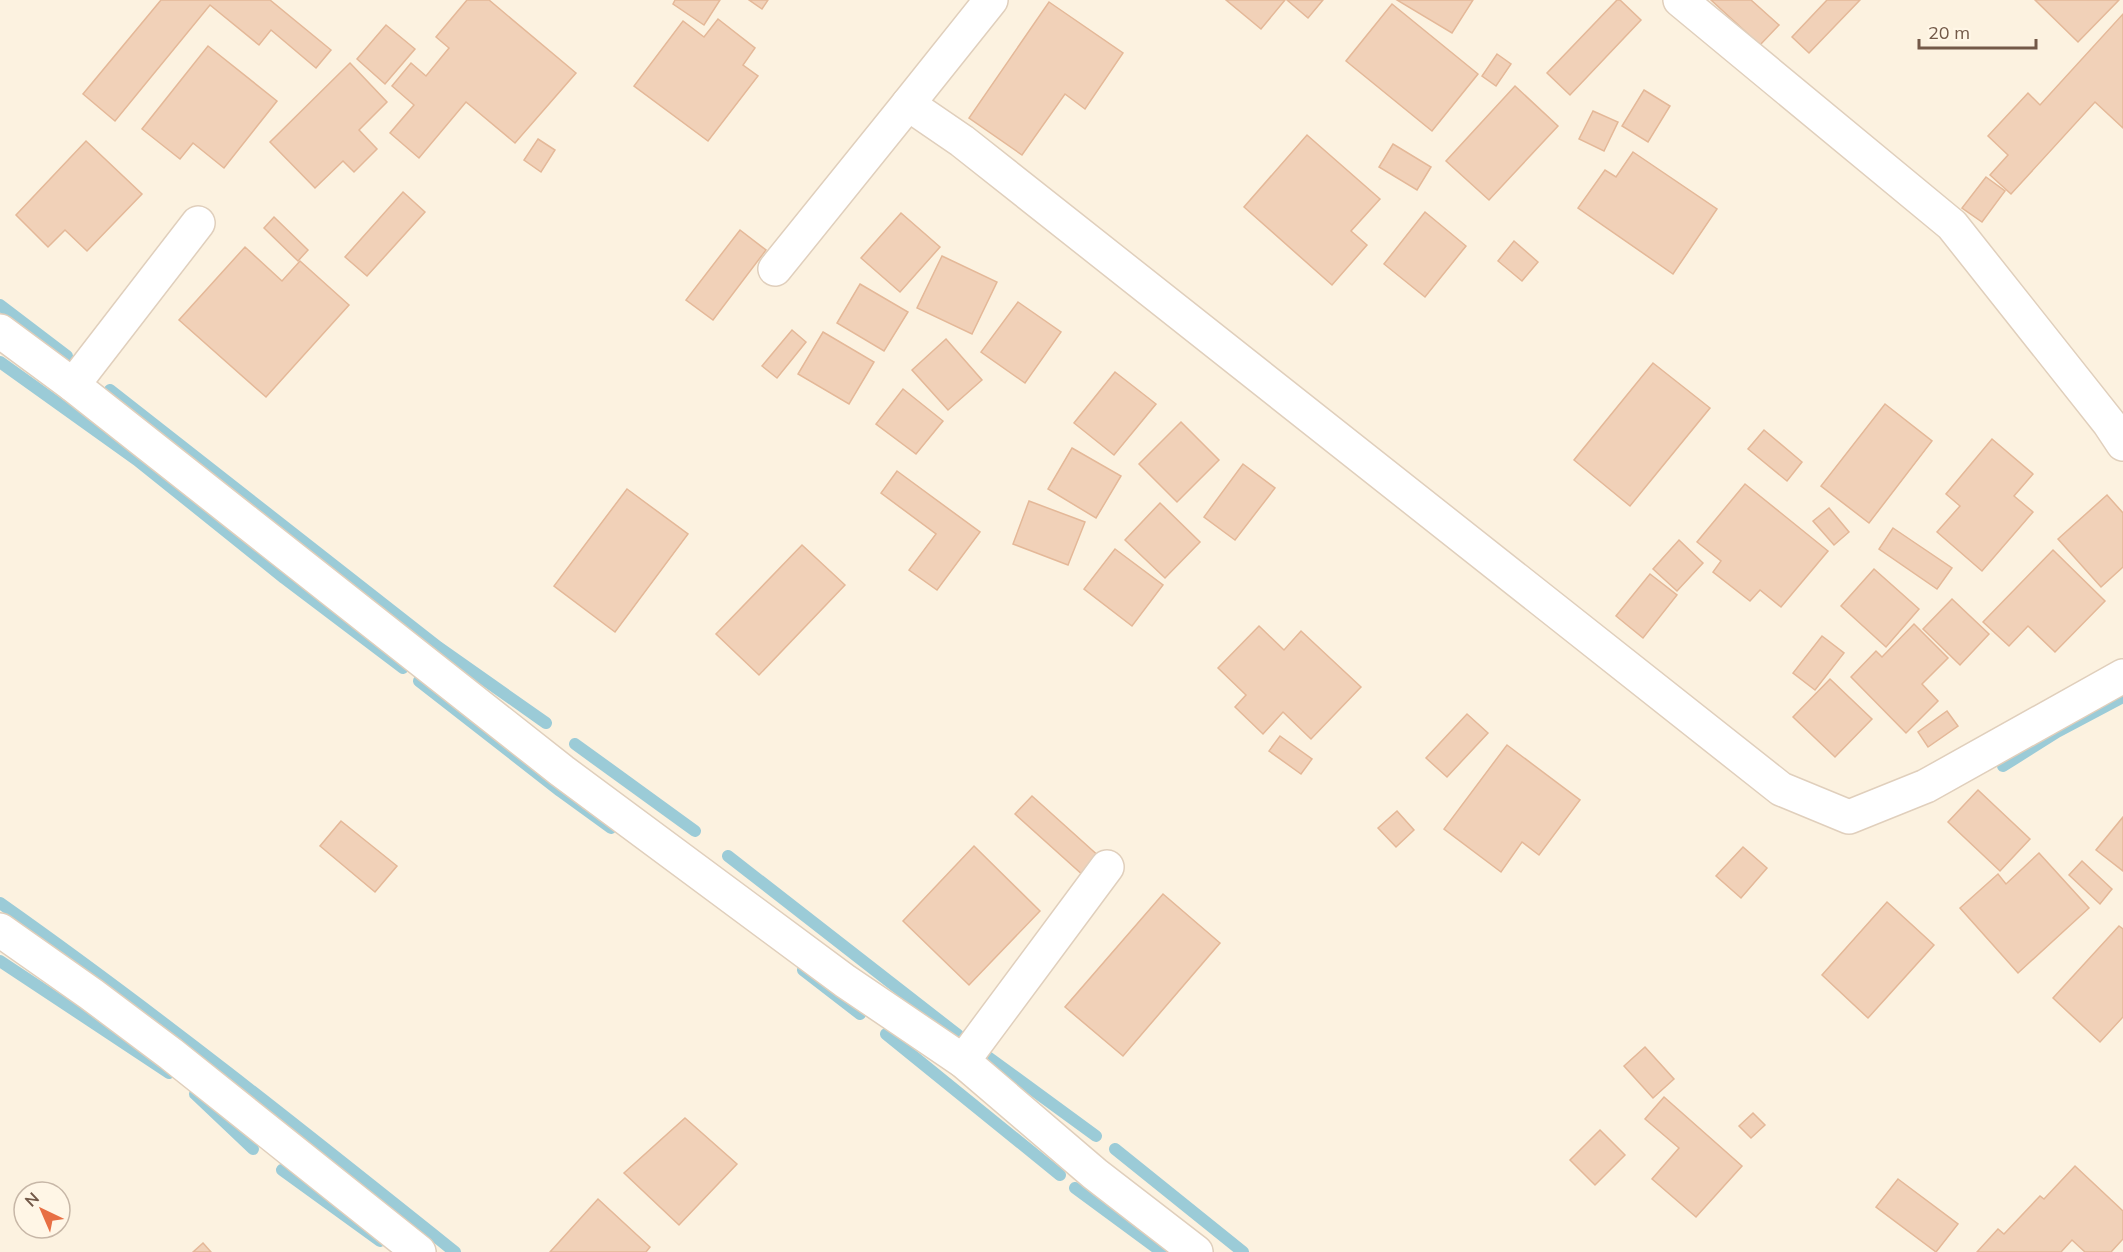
<svg xmlns="http://www.w3.org/2000/svg" width="2123" height="1252" font-family="Mulish,sans-serif">
	<style>
		.lines { fill: none; stroke-linecap: round; stroke-linejoin: round }
		.stream { stroke: #9bcbd7; stroke-width: 12 }
		.building { fill: #f1d1b8; stroke: #e4b898; stroke-width: 1.5 }
		.minor-casing { stroke: #e0cfbc; stroke-width: 36 }
		.minor { stroke: #fff; stroke-width: 33 }
	</style>
	<rect width="100%" height="100%" fill="#fcf2e0"/>
	<g class="lines">
		<g class="stream">
			<path d="M0 305 67 356"/>
			<path d="M0 362 137 460 284 578 403 668"/>
			<path d="M110 390 438 647 546 723"/>
			<path d="M419 681 560 791 611 828"/>
			<path d="M575 744 695 831"/>
			<path d="M2003 766 2057 732 2123 697"/>
			<path d="M728 856 958 1035"/>
			<path d="M0 903C156 1013 306 1133 455 1252"/>
			<path d="M0 961 169 1073"/>
			<path d="M803 970 860 1014"/>
			<path d="M886 1034 1060 1175"/>
			<path d="M988 1057 1096 1136"/>
			<path d="M195 1094 253 1149"/>
			<path d="M1115 1149 1243 1252"/>
			<path d="M282 1170 380 1241"/>
			<path d="M1075 1188 1162 1252"/>
		</g>
	</g>
	<g class="building">
		<path d="M161 0H270L331 50 316 68 271 30 259 45 210 5 115 121 83 94Z"/>
		<path d="M467 0H489L576 73 515 143 466 102 419 158 390 133 414 105 392 86 411 63 426 76 449 48 436 37Z"/>
		<path d="M675 0H720L704 25 673 4Z"/>
		<path d="M749 0H768L762 9Z"/>
		<path d="M1226 0H1285L1261 29Z"/>
		<path d="M1287 0H1323L1308 18Z"/>
		<path d="M1397 0H1473L1452 33Z"/>
		<path d="M1617 0H1620L1641 20 1570 95 1547 73Z"/>
		<path d="M1711 0H1751L1779 25 1760 45Z"/>
		<path d="M1827 0H1860L1809 53 1792 37Z"/>
		<path d="M2035 0H2119L2078 42Z"/>
		<path d="M1049 2 1123 53 1085 109 1065 94 1022 155 969 118Z"/>
		<path d="M1392 4 1478 74 1432 131 1346 61Z"/>
		<path d="M2123 14V128L2095 102 2011 194 1990 175 2008 155 1988 136 2028 93 2040 105Z"/>
		<path d="M718 19 755 48 743 65 758 76 708 141 634 86 683 21 704 37Z"/>
		<path d="M386 25 415 49 385 84 357 59Z"/>
		<path d="M208 46 277 101 224 168 193 143 180 159 142 129Z"/>
		<path d="M1497 54 1511 64 1496 86 1482 76Z"/>
		<path d="M350 63 387 102 359 130 377 149 354 172 343 161 315 188 270 142Z"/>
		<path d="M1515 86 1558 126 1489 200 1446 161Z"/>
		<path d="M1644 90 1670 106 1648 142 1622 126Z"/>
		<path d="M1593 111 1618 122 1604 151 1579 139Z"/>
		<path d="M1307 135 1380 199 1351 231 1367 245 1332 285 1244 207Z"/>
		<path d="M538 139 555 150 541 172 524 160Z"/>
		<path d="M86 141 142 194 87 251 65 230 48 247 16 215Z"/>
		<path d="M1393 144 1431 167 1417 190 1379 167Z"/>
		<path d="M1633 152 1717 209 1673 274 1578 208 1605 170 1616 177Z"/>
		<path d="M1986 177 2005 191 1982 222 1962 208Z"/>
		<path d="M403 192 425 212 367 276 345 257Z"/>
		<path d="M1425 212 1466 246 1425 297 1384 264Z"/>
		<path d="M901 213 940 247 900 292 861 258Z"/>
		<path d="M274 217 308 250 298 261 264 228Z"/>
		<path d="M740 230 766 250 713 320 686 300Z"/>
		<path d="M1514 241 1538 262 1522 281 1498 261Z"/>
		<path d="M245 247 282 281 300 261 349 305 266 397 179 320Z"/>
		<path d="M942 256 997 282 972 334 917 308Z"/>
		<path d="M860 284 908 312 884 351 837 323Z"/>
		<path d="M1018 302 1061 332 1025 383 981 352Z"/>
		<path d="M792 330 806 342 777 378 762 366Z"/>
		<path d="M823 332 874 362 849 404 798 374Z"/>
		<path d="M946 339 982 380 948 410 912 370Z"/>
		<path d="M1653 363 1710 408 1630 506 1574 460Z"/>
		<path d="M1115 372 1156 404 1114 455 1074 423Z"/>
		<path d="M903 389 943 421 916 454 876 424Z"/>
		<path d="M1885 404 1932 441 1869 523 1821 486Z"/>
		<path d="M1181 422 1219 460 1177 502 1139 464Z"/>
		<path d="M1764 430 1802 462 1787 481 1748 449Z"/>
		<path d="M1992 439 2033 474 2014 496 2033 512 1982 571 1937 532 1960 506 1946 494Z"/>
		<path d="M1072 448 1121 476 1096 518 1048 489Z"/>
		<path d="M1243 464 1275 488 1235 540 1204 517Z"/>
		<path d="M897 471 980 532 937 590 909 570 936 534 881 493Z"/>
		<path d="M1745 484 1828 551 1781 607 1760 590 1750 601 1713 572 1721 561 1697 542Z"/>
		<path d="M627 489 688 534 615 632 554 586Z"/>
		<path d="M2107 495 2123 513V567L2101 587 2058 539Z"/>
		<path d="M1029 501 1085 522 1068 565 1013 544Z"/>
		<path d="M1160 503 1200 542 1165 578 1125 540Z"/>
		<path d="M1829 508 1849 532 1834 545 1813 521Z"/>
		<path d="M1893 528 1952 568 1937 589 1879 549Z"/>
		<path d="M1679 540 1703 563 1677 591 1653 569Z"/>
		<path d="M802 545 845 585 759 675 716 634Z"/>
		<path d="M1115 549 1163 585 1132 626 1084 589Z"/>
		<path d="M2053 550 2105 601 2055 652 2028 626 2009 646 1983 622Z"/>
		<path d="M1874 569 1919 609 1886 647 1841 606Z"/>
		<path d="M1650 574 1677 595 1643 638 1616 616Z"/>
		<path d="M1952 599 1989 634 1960 665 1923 629Z"/>
		<path d="M1914 624 1948 658 1922 684 1938 701 1906 733 1851 677 1876 651 1882 657Z"/>
		<path d="M1259 626 1284 650 1301 631 1361 687 1311 739 1283 712 1263 734 1235 707 1246 695 1218 668Z"/>
		<path d="M1822 636 1844 653 1815 690 1793 673Z"/>
		<path d="M1830 679 1872 719 1835 757 1793 717Z"/>
		<path d="M1947 711 1958 726 1928 747 1918 732Z"/>
		<path d="M1467 714 1488 733 1447 777 1426 758Z"/>
		<path d="M1280 736 1312 759 1301 774 1269 751Z"/>
		<path d="M1507 745 1580 800 1539 855 1522 842 1501 872 1444 829Z"/>
		<path d="M1978 790 2030 839 2000 871 1948 822Z"/>
		<path d="M1032 796 1102 859 1085 877 1015 814Z"/>
		<path d="M1397 811 1414 830 1396 847 1378 828Z"/>
		<path d="M2123 817V871L2096 850Z"/>
		<path d="M341 821 397 866 375 892 320 846Z"/>
		<path d="M974 846 1040 911 969 985 903 921Z"/>
		<path d="M1743 847 1767 868 1741 898 1716 876Z"/>
		<path d="M2039 853 2089 908 2018 973 1960 908 1998 874 2006 884Z"/>
		<path d="M2082 861 2112 889 2100 904 2069 875Z"/>
		<path d="M1163 894 1220 943 1123 1056 1065 1007Z"/>
		<path d="M1887 902 1934 945 1868 1018 1822 975Z"/>
		<path d="M2119 926 2123 929V1017L2100 1042 2053 998Z"/>
		<path d="M1645 1047 1674 1079 1653 1098 1624 1066Z"/>
		<path d="M1664 1097 1742 1166 1696 1217 1652 1179 1679 1148 1645 1119Z"/>
		<path d="M1753 1113 1765 1125 1751 1138 1739 1126Z"/>
		<path d="M685 1118 737 1164 679 1225 624 1173Z"/>
		<path d="M1600 1130 1625 1155 1595 1185 1570 1160Z"/>
		<path d="M2075 1166 2123 1211V1239L2111 1252H2085L2072 1240 2061 1252H1977L1998 1229 2004 1234 2040 1196 2044 1199Z"/>
		<path d="M1898 1179 1958 1224 1936 1252 1876 1207Z"/>
		<path d="M598 1199 650 1247 646 1252H550Z"/>
		<path d="M203 1243 211 1252H193Z"/>
	</g>
	<g class="lines">
		<g class="minor-casing">
			<g id="minor">
				<path d="M991 0 908 104 962 141 1781 789 1849 817 1926 786 2123 676"/>
				<path d="M1680 0 1952 225 2109 423 2123 444"/>
				<path d="M775 269 908 104"/>
				<path d="M0 331 73 385 562 771 845 981 963 1061 1095 1174 1196 1252"/>
				<path d="M73 385 198 223"/>
				<path d="M0 930 91 994 171 1054 419 1252"/>
				<path d="M963 1061 1107 867"/>
			</g>
		</g>
		<use href="#minor" class="minor"/>
	</g>
	<g transform="translate(42 1210) rotate(316)"><circle r="28" fill="#fff6e6" stroke="#c7b7a7" stroke-width="1.5"/>
	<path d="M0-4.5L10 22L0 15L-10 22Z" fill="#e76f44"/>
	<text y="-9" font-size="16" font-weight="bold" text-anchor="middle" fill="#735948">N</text>
	</g>
	<path d="M1919 39v9h117v-9" fill="none" stroke="#735948" stroke-width="3"/>
	<text x="1928" y="39" font-size="18" fill="#735948" stroke="#fff6e6" stroke-width="4.5" paint-order="stroke">20 m</text>
</svg>
